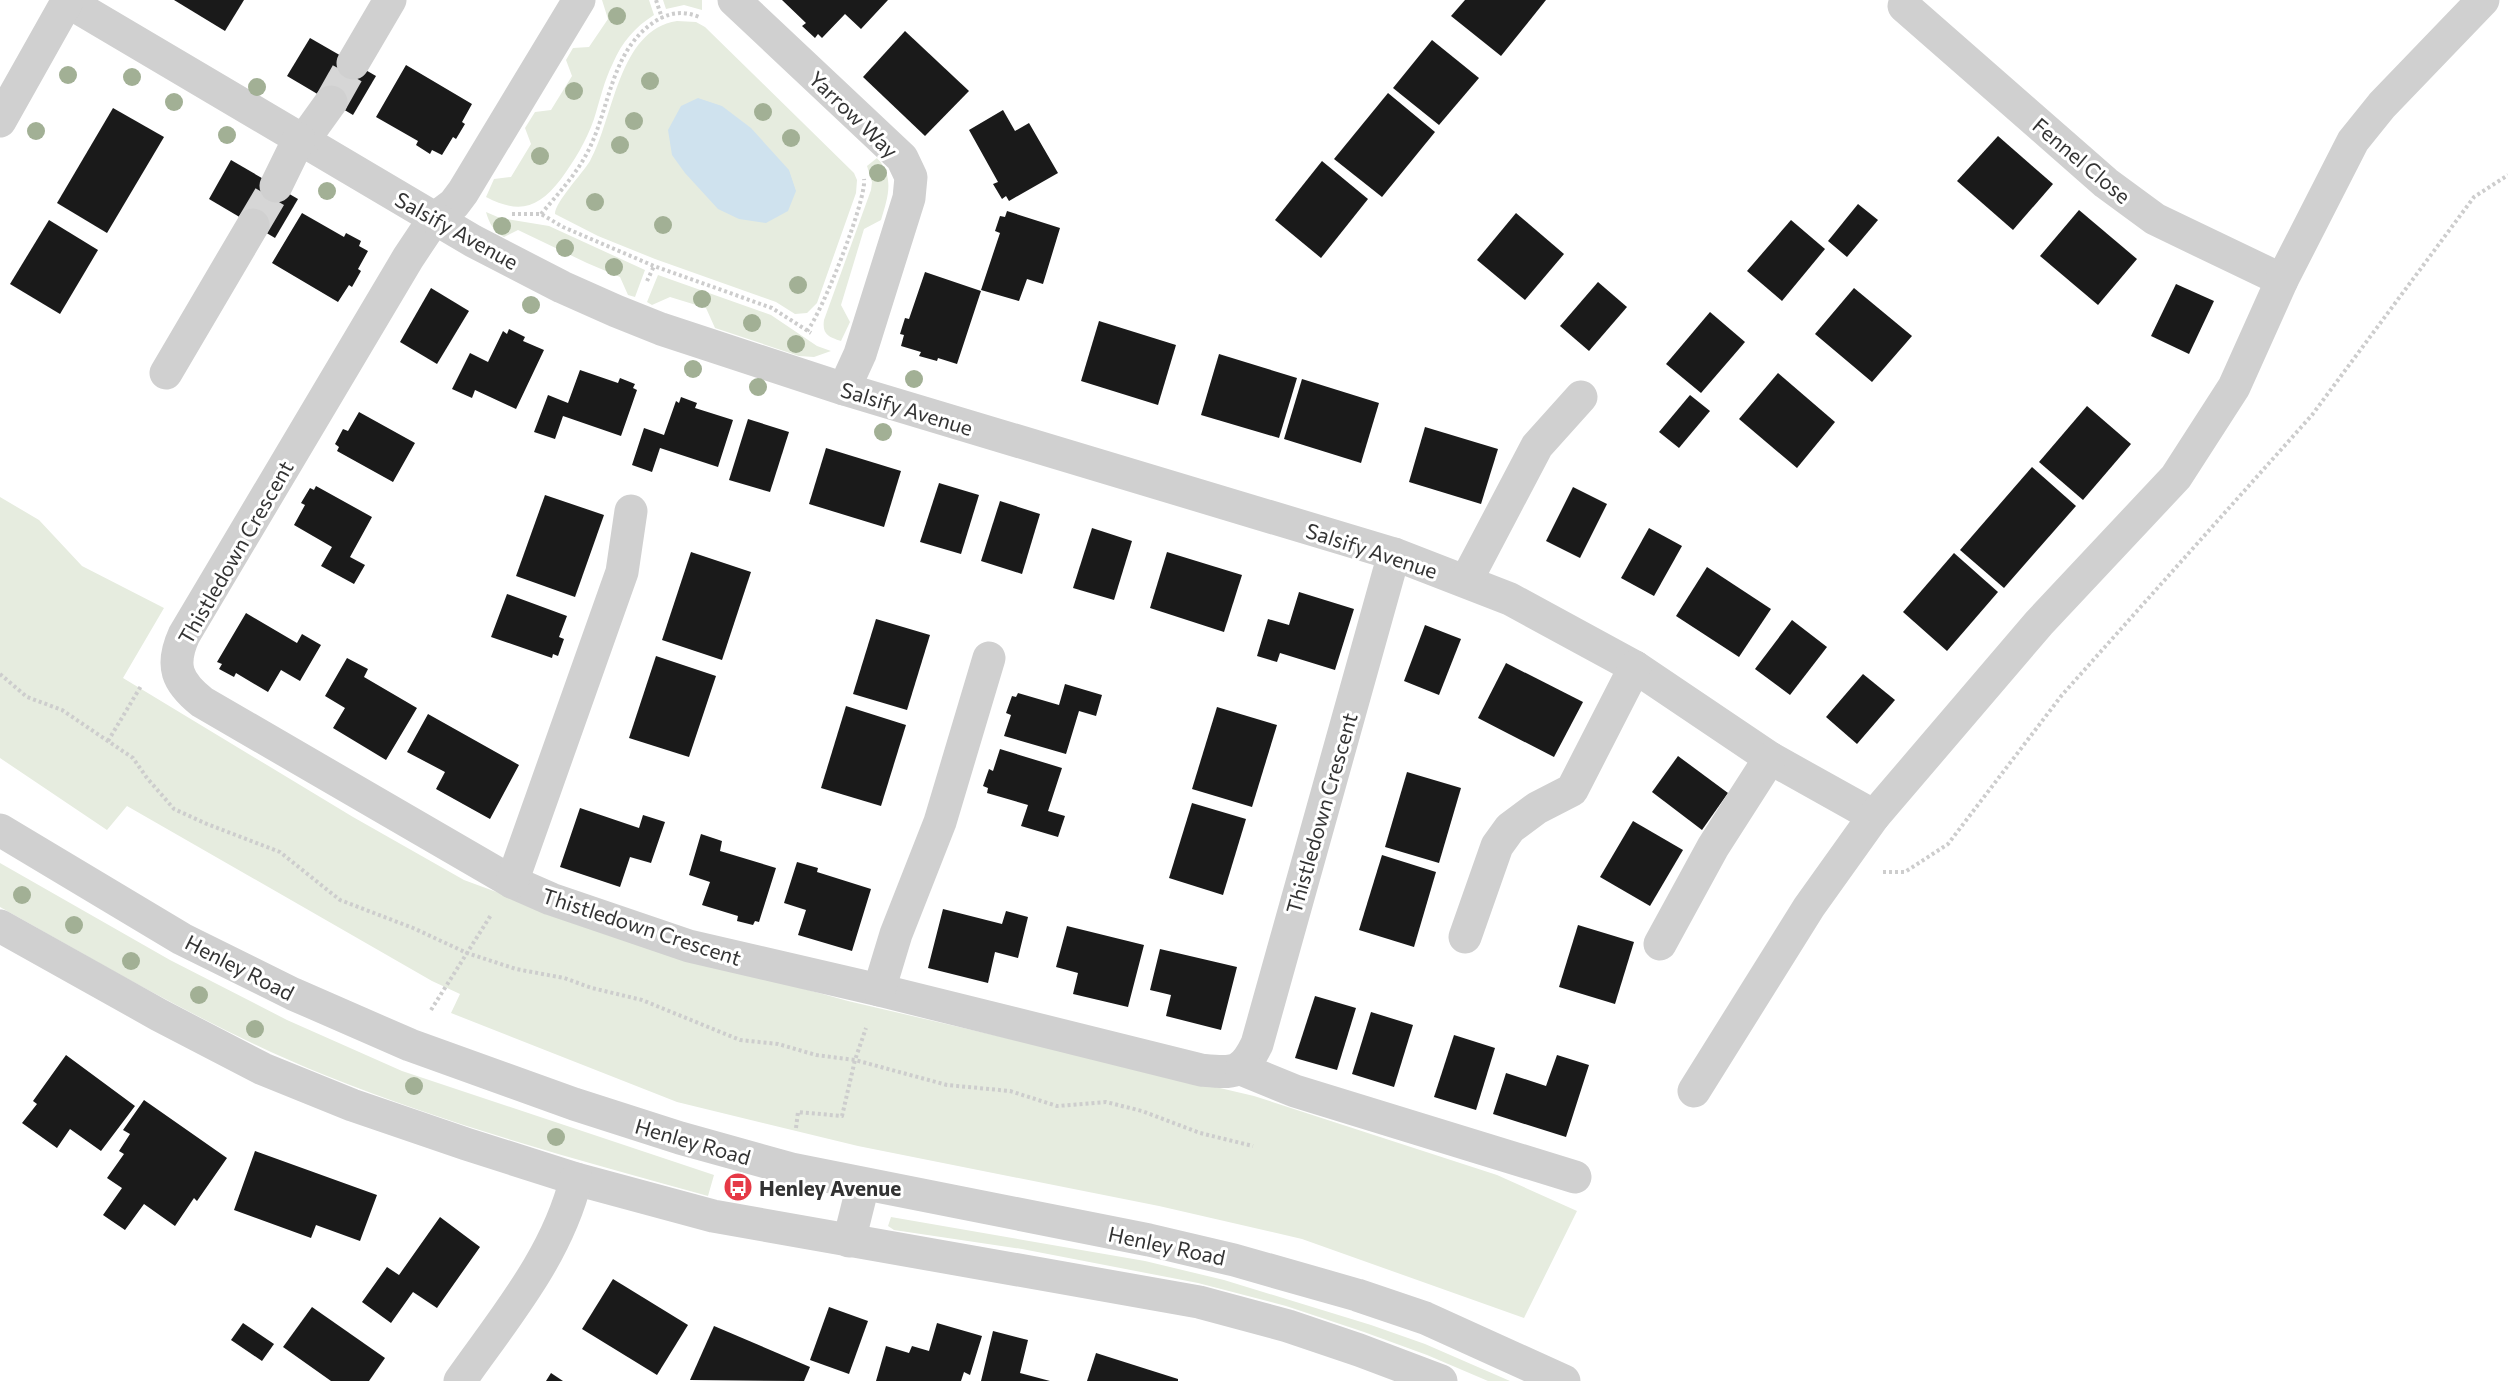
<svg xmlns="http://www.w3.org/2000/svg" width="2508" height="1381" font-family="Commissioner,sans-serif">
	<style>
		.green { fill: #e6ecdf }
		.water { fill: #cfe2ee }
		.building { fill: #1a1a1a }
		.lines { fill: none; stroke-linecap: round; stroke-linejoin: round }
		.minor-tunnel { stroke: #d6d6d6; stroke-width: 33; stroke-dasharray: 33 16; stroke-linecap: butt }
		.path { stroke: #cdcdcd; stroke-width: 4; stroke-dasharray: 3 3; stroke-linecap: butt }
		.minor { stroke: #d0d0d0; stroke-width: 33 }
		.tree { fill: #a2b095 }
		.labels { text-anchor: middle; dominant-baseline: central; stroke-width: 6; stroke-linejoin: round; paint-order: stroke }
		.street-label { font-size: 21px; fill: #333; stroke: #fff }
		.poi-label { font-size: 21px; font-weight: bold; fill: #333; stroke: #fff; text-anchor: start }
	</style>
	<rect width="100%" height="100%" fill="#fff"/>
	<g class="green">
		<path d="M602 0H649L654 15C635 27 622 42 613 63 604 81 600 100 594 119 586 142 574 161 561 179 538 209 519 214 486 197L494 179 511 177 531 144 525 128 535 112 551 110 572 76 566 60 573 48 589 47 608 19Z"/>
		<path d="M663 0H702V10L684 5 666 9Z"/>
		<path d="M677 21 696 22 705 27 854 173 857 180 856 193 817 303 807 313 795 314 776 302 655 259 598 236 555 214C555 202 582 174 590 161 614 118 618 30 677 21Z"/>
		<path d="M877 158C895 177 888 197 881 220L864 229 841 305 850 322 841 341C828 337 822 334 824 320L871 190 872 182 867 166Z"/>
		<path d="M486 212 500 218 549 226 645 270 635 297 628 295 620 277 587 263 518 230 504 237C494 232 489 223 486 212Z"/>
		<path d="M658 275 771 315 817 346 831 351 814 357 799 356 715 328 706 308 670 297 652 305 647 302Z"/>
		<path d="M0 497 39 520 82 566 164 608 123 678 353 817 464 880 630 941 848 1001 1254 1096 1497 1175 1577 1211 1524 1318 1302 1239 1159 1206 858 1146 677 1102 451 1013 460 994 432 981 127 806 107 830 0 758Z"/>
		<path d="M0 863 170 960 287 1020 402 1071 714 1175 708 1196C581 1161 449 1125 327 1076 213 1030 107 967 0 907Z"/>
		<path d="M891 1217 1145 1261 1224 1280 1371 1325 1425 1344 1510 1381H1488L1427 1355 1364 1332 1286 1306 1198 1283 1022 1249 894 1230 888 1226Z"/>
	</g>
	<path class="water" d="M698 98 722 106 751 128 789 170 796 191 788 211 766 223 739 219 718 209 685 173 672 155 668 130 681 106Z"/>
	<g class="building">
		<path d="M174 0H244L225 31Z"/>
		<path d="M782 0H888L861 29 845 14 822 38 818 34 815 38 802 26 806 23Z"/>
		<path d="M1465 0H1546L1501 56 1451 16Z"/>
		<path d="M905 31 969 91 925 136 863 77Z"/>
		<path d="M310 38 376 76 353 115 287 76Z"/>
		<path d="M1432 40 1479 78 1439 125 1393 88Z"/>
		<path d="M406 65 472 104 462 122 465 124 456 139 453 137 442 155 432 150 430 154 416 145 418 141 376 117Z"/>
		<path d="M1388 93 1435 132 1382 197 1334 159Z"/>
		<path d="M113 108 164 137 107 233 57 203Z"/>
		<path d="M1003 110 1015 131 1029 123 1058 173 1009 201 1006 196 1002 199 993 184 998 182 969 130Z"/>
		<path d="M1998 136 2053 184 2013 230 1957 181Z"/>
		<path d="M231 160 298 199 275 238 209 199Z"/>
		<path d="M1322 161 1368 199 1321 258 1275 220Z"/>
		<path d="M1858 204 1878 220 1847 257 1828 241Z"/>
		<path d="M2079 210 2137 259 2098 305 2040 256Z"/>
		<path d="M1007 211 1060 228 1043 284 1027 279 1019 301 981 290 1000 233 995 231 1000 216 1005 217Z"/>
		<path d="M302 213 344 237 346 233 361 241 359 246 368 251 358 269 361 271 352 287 349 285 338 302 272 263Z"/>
		<path d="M1516 213 1564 254 1525 300 1477 260Z"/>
		<path d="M49 220 98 250 60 314 10 284Z"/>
		<path d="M1791 220 1825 249 1782 301 1747 271Z"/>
		<path d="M925 272 981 291 957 364 938 358 937 361 919 356 921 352 901 346 904 335 900 334 905 318 909 319Z"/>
		<path d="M1598 282 1627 307 1589 351 1560 326Z"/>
		<path d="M2176 284 2214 301 2189 354 2151 336Z"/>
		<path d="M431 288 469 311 437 364 400 342Z"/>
		<path d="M1854 288 1912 336 1872 382 1815 334Z"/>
		<path d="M1710 312 1745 342 1701 393 1666 364Z"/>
		<path d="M1099 321 1176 345 1158 405 1081 381Z"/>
		<path d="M509 329 525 337 523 341 544 350 516 409 475 390 472 398 452 389 470 353 488 362 503 331 507 334Z"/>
		<path d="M1219 354 1297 378 1279 438 1201 415Z"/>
		<path d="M580 370 618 383 620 378 635 384 633 388 637 390 621 436 563 416 555 439 534 432 548 395 568 403Z"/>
		<path d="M1778 373 1835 422 1797 468 1739 419Z"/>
		<path d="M1302 379 1379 403 1361 463 1284 439Z"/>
		<path d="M1690 395 1710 411 1679 448 1659 432Z"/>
		<path d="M681 397 697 403 695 408 733 420 718 467 660 448 652 472 632 465 644 428 664 435 676 401 679 403Z"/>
		<path d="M2087 406 2131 444 2083 500 2039 462Z"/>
		<path d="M359 412 415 443 393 482 337 451 339 447 335 444 343 429 348 431Z"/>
		<path d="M748 419 789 432 770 492 729 480Z"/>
		<path d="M1425 427 1498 449 1481 504 1409 482Z"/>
		<path d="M826 448 901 471 884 527 809 504Z"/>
		<path d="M2032 467 2076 506 2004 588 1960 550Z"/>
		<path d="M939 483 979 495 961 554 920 542Z"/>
		<path d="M316 486 372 517 350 557 365 565 354 584 321 566 332 547 294 525 305 505 301 503 310 488 314 490Z"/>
		<path d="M1573 487 1607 504 1580 558 1546 541Z"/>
		<path d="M545 495 604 515 575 597 516 576Z"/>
		<path d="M1000 501 1040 514 1022 574 981 561Z"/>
		<path d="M1092 528 1132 541 1114 600 1073 588Z"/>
		<path d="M1649 528 1682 546 1654 596 1621 578Z"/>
		<path d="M691 552 751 572 722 660 662 640Z"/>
		<path d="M1167 552 1242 575 1224 632 1150 608Z"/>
		<path d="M1954 553 1998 592 1947 651 1903 612Z"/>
		<path d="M1707 567 1771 609 1739 657 1676 616Z"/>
		<path d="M1299 592 1354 609 1335 670 1280 653 1277 662 1257 656 1268 619 1289 625Z"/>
		<path d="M507 594 567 616 559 637 564 639 558 656 553 654 552 658 491 637Z"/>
		<path d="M246 613 297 643 302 634 321 645 300 681 281 670 268 692 236 673 234 677 219 669 222 664 217 662Z"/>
		<path d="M876 619 930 635 907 710 853 694Z"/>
		<path d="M1792 620 1827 647 1790 695 1755 669Z"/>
		<path d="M1425 625 1461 639 1439 695 1404 681Z"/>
		<path d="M656 656 716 676 689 757 629 738Z"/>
		<path d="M347 658 368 669 364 677 417 708 386 760 333 728 345 708 325 696Z"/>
		<path d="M1506 663 1583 702 1554 757 1478 718Z"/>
		<path d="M1863 674 1895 700 1857 744 1826 717Z"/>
		<path d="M1065 684 1102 695 1096 716 1079 711 1066 754 1004 736 1011 715 1006 713 1012 696 1016 697 1018 693 1059 705Z"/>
		<path d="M846 706 906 725 881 806 821 788Z"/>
		<path d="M1217 707 1277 725 1252 807 1192 789Z"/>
		<path d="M428 714 519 765 490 819 436 789 445 772 407 752Z"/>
		<path d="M1000 749 1062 768 1048 811 1065 816 1058 837 1021 826 1028 805 987 793 988 788 983 786 989 769 993 771Z"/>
		<path d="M1678 756 1728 793 1702 830 1652 792Z"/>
		<path d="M1407 772 1461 788 1439 863 1385 847Z"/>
		<path d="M1192 803 1246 819 1223 895 1169 878Z"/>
		<path d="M580 808 639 828 643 815 665 822 651 863 630 857 620 887 560 867Z"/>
		<path d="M1633 821 1683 850 1650 906 1600 877Z"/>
		<path d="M701 834 722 841 720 851 776 868 759 922 755 921 753 925 737 921 738 916 702 905 710 882 689 875Z"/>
		<path d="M1382 855 1436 872 1414 947 1359 930Z"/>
		<path d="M797 862 818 868 817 872 871 889 852 951 798 935 806 910 784 903Z"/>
		<path d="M943 909 1002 924 1006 911 1028 917 1018 958 995 952 988 983 928 968Z"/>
		<path d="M1578 925 1634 942 1615 1004 1559 987Z"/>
		<path d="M1067 926 1144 945 1128 1007 1073 994 1078 973 1056 967Z"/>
		<path d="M1160 949 1237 967 1221 1030 1166 1016 1171 995 1150 990Z"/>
		<path d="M1315 996 1356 1008 1337 1070 1295 1058Z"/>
		<path d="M1371 1012 1413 1025 1394 1087 1352 1074Z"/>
		<path d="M1454 1035 1495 1048 1476 1110 1434 1097Z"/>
		<path d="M66 1055 135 1106 101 1151 70 1129 57 1148 22 1123 37 1104 33 1101Z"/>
		<path d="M1557 1055 1589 1065 1566 1137 1493 1114 1506 1073 1546 1086Z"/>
		<path d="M144 1100 227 1158 197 1201 194 1198 175 1226 144 1204 125 1230 103 1215 122 1188 107 1178 124 1154 119 1151 130 1134 123 1130Z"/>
		<path d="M255 1151 377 1195 360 1241 316 1225 311 1238 234 1210Z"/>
		<path d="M440 1217 480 1247 437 1308 413 1292 391 1323 362 1302 387 1267 399 1275Z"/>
		<path d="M613 1279 688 1325 657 1375 582 1329Z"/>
		<path d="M312 1307 385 1358 369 1381H331L283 1347Z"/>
		<path d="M829 1307 868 1321 849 1374 810 1360Z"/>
		<path d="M243 1323 274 1344 262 1361 231 1340Z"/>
		<path d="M937 1323 982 1336 970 1375 964 1372 961 1381H876L886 1346 909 1353 912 1346 929 1351Z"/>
		<path d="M714 1326 810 1367 804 1381 690 1380Z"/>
		<path d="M993 1331 1028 1340 1020 1373 1050 1381H981Z"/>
		<path d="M1096 1353 1178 1379V1381H1087Z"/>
		<path d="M551 1373 563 1381H546Z"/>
	</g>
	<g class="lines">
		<g class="minor-tunnel">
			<path d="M331 102 353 63"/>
			<path d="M253 225 276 186"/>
		</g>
		<g class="path">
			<path d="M656 0 662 18"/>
			<path d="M512 214H541L563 227 654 266 772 308 811 333"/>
			<path d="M541 214C557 195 574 177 586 155 611 110 609 48 659 19 672 12 685 11 699 17"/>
			<path d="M647 281 654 266"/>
			<path d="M807 331C822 313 867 199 864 179"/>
			<path d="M0 674 27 697 62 710 133 758 147 778 174 809 207 824 280 852 340 900 413 928 467 953 516 969 564 978 592 988 642 1000 740 1040 778 1044 816 1055 855 1060 947 1085 1010 1091 1057 1106 1106 1102 1142 1111 1200 1133 1253 1146"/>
			<path d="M108 741 141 686"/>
			<path d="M1883 872H1905L1948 844 2062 695 2312 415 2474 197 2508 175"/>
			<path d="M431 1010 491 915"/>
			<path d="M796 1128 798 1112 842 1116 855 1060 866 1028"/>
		</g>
		<g class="minor">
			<path d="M579 0 463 192 454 204 434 219 408 258 184 635C170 666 177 682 202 702L512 882 551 899 689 946 879 990 1201 1070C1233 1073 1242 1075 1257 1044L1394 554"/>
			<path d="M734 0 902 158 911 177 909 198 860 354 844 389"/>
			<path d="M67 1 473 241 562 287 616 311 661 329 844 389 1394 554 1510 599 1635 667 1770 758 1874 816"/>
			<path d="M1904 6 2106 183 2155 219 2282 280"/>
			<path d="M353 63 390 0"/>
			<path d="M0 121 68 0"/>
			<path d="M303 141 331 102"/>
			<path d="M276 186 299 139"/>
			<path d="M166 373 253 225"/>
			<path d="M1466 581 1537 446 1581 397"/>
			<path d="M0 830 182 939 293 994 410 1045 574 1104 680 1138 791 1169 1149 1240 1234 1260 1357 1295 1425 1318 1564 1381"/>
			<path d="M512 882 622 572 631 511"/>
			<path d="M0 926 159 1015 263 1069 352 1105 466 1144 576 1179 713 1216 1199 1302 1288 1326 1359 1350 1441 1381"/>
			<path d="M1465 937 1497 846 1510 828 1537 808 1572 790 1635 667"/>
			<path d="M1660 944 1713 847 1770 758"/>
			<path d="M879 990 896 934 940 822 989 658"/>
			<path d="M1241 1069 1295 1091 1575 1177"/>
			<path d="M1694 1091 1809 907 1874 816 2039 623 2176 477 2234 387 2282 280 2353 141 2382 105 2483 0"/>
			<path d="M849 1241 863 1185"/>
			<path d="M460 1381C505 1317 557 1256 576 1179"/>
		</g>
	</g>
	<g class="tree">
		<circle cx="617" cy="16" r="9"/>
		<circle cx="68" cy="75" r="9"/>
		<circle cx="132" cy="77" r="9"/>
		<circle cx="650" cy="81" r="9"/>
		<circle cx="257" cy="87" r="9"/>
		<circle cx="574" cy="91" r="9"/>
		<circle cx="174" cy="102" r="9"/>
		<circle cx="763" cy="112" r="9"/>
		<circle cx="634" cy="121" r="9"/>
		<circle cx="36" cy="131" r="9"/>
		<circle cx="227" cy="135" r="9"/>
		<circle cx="791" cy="138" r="9"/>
		<circle cx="620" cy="145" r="9"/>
		<circle cx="540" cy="156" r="9"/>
		<circle cx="878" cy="173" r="9"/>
		<circle cx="327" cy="191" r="9"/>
		<circle cx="595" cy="202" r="9"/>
		<circle cx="663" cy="225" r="9"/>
		<circle cx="502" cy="226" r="9"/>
		<circle cx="565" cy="248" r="9"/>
		<circle cx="614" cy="267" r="9"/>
		<circle cx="798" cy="285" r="9"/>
		<circle cx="702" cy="299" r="9"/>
		<circle cx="531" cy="305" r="9"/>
		<circle cx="752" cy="323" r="9"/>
		<circle cx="796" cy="344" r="9"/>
		<circle cx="693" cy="369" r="9"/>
		<circle cx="914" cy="379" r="9"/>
		<circle cx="758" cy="387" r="9"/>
		<circle cx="883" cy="432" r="9"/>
		<circle cx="22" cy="895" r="9"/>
		<circle cx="74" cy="925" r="9"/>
		<circle cx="131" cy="961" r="9"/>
		<circle cx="199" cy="995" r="9"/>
		<circle cx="255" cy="1029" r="9"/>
		<circle cx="414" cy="1086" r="9"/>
		<circle cx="556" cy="1137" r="9"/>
	</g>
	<defs>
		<g id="bus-disc" transform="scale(1.5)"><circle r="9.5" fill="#e63946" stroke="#fff"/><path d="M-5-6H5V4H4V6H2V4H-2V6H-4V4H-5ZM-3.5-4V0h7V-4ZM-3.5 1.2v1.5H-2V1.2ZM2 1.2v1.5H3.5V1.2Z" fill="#fff"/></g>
	</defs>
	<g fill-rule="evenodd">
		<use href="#bus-disc" x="738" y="1187"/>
	</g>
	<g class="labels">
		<g class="street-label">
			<text transform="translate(854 114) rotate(44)">Yarrow Way</text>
			<text transform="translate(2082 160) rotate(40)">Fennel Close</text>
			<text transform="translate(457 230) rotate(29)">Salsify Avenue</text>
			<text transform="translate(907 408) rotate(17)">Salsify Avenue</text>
			<text transform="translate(1372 550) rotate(18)">Salsify Avenue</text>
			<text transform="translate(235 552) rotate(-60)">Thistledown Crescent</text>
			<text transform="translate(1321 813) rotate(-74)">Thistledown Crescent</text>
			<text transform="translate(642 926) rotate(18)">Thistledown Crescent</text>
			<text transform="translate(240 967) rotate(27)">Henley Road</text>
			<text transform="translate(693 1141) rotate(16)">Henley Road</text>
			<text transform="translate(1167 1245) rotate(12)">Henley Road</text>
		</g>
		<g class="poi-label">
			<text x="759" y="1187">Henley Avenue</text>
		</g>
	</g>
</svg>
